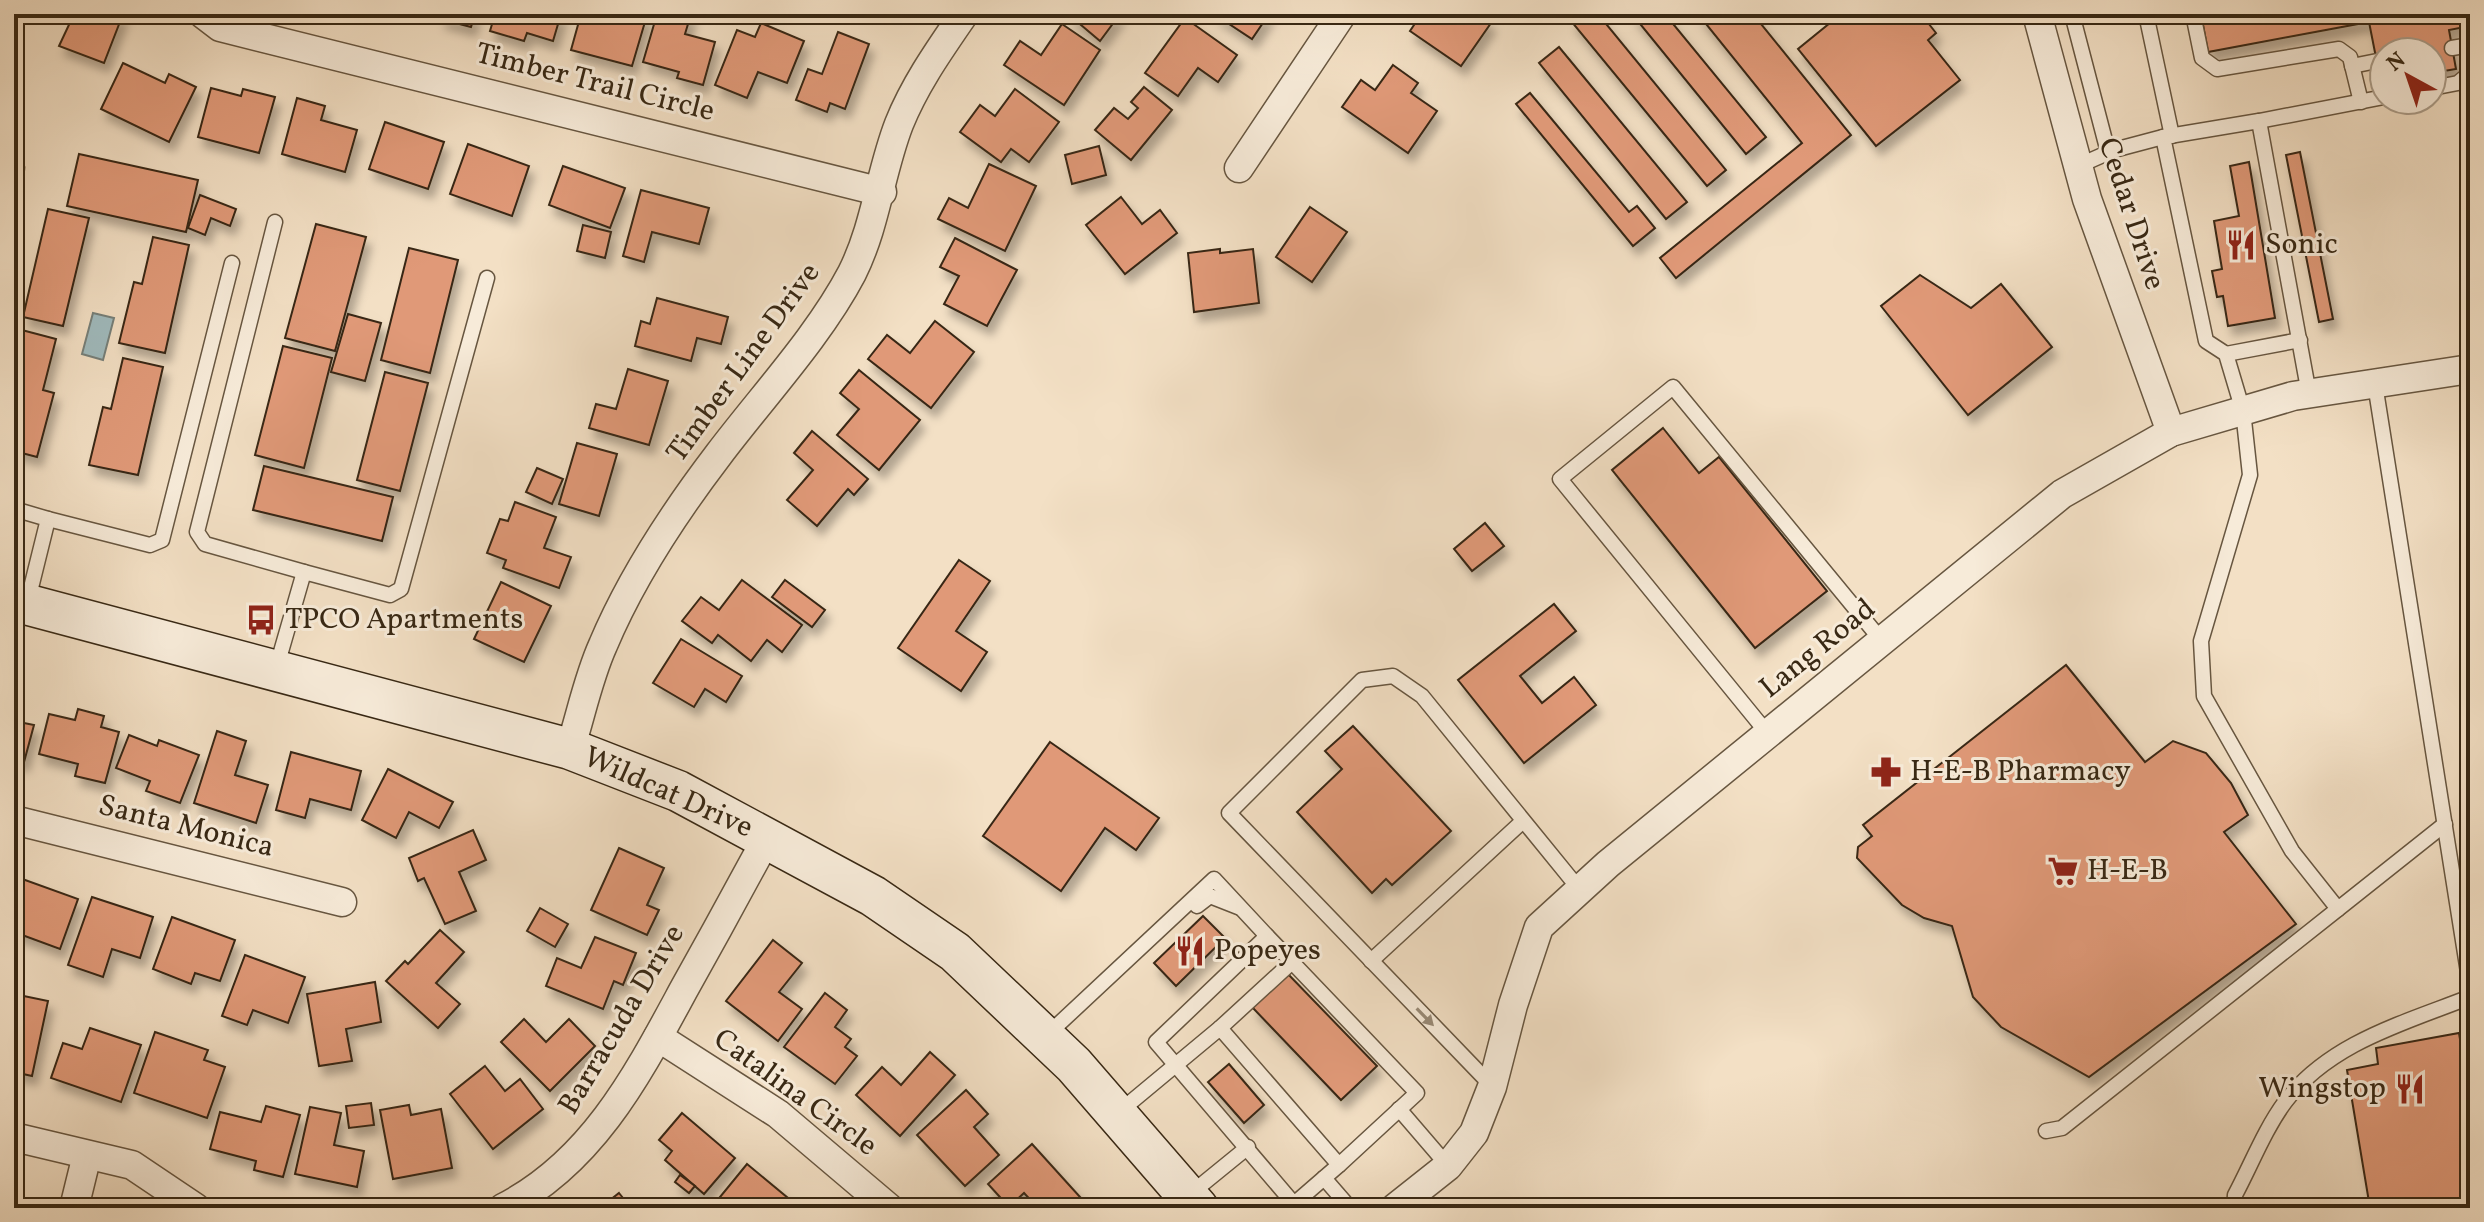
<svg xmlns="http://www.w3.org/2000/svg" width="2484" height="1222" font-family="Vollkorn,serif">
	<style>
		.water { fill: #a0bbbe; stroke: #76807a; stroke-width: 2 }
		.building { fill: #e09978; stroke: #382814; stroke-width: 2; filter: url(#shadow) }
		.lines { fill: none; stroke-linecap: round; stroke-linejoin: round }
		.service-casing { stroke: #675640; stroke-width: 17 }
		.minor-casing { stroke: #675640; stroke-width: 31 }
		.secondary-casing { stroke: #382814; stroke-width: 43 }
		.service { stroke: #f7ebd9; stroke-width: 14 }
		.minor { stroke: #f7ebd9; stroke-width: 28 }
		.secondary { stroke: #f7ebd9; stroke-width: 40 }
		.oneway { fill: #988a76 }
		.labels { text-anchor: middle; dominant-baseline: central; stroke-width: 6; stroke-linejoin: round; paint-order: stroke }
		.street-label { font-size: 30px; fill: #382814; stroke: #f7ebd9 }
		.poi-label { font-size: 30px; fill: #382814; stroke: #f7ebd9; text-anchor: start }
	</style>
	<defs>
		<filter id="shadow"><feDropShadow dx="5" dy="9" stdDeviation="4" flood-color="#0004"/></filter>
	</defs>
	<rect width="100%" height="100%" fill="#f3e0c5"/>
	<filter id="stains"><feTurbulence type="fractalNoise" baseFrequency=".0025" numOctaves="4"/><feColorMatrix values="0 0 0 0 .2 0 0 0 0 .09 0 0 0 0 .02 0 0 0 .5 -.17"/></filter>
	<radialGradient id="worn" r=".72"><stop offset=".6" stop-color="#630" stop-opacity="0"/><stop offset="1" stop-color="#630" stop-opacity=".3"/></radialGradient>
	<path class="water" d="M93 313 114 318 103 360 82 354Z"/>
	<g class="building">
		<path d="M74 14H123L104 63 59 46Z"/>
		<path d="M442 14H475L471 27 440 19Z"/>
		<path d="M495 14H561L553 41 527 33 524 41 490 31Z"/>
		<path d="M581 14 647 15 632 66 571 50Z"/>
		<path d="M657 14H691L685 34 715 42 703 85 677 78 679 72 643 62Z"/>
		<path d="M1068 14H1120L1100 41Z"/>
		<path d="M1214 14H1269L1252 39Z"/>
		<path d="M1417 14H1478L1491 23 1461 66 1410 31 1420 16Z"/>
		<path d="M1581 14H1598L1726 170 1707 186 1571 21Z"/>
		<path d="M1632 14H1665L1766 137 1746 154Z"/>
		<path d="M1698 14H1753L1851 135 1676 278 1660 258 1802 143Z"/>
		<path d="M1841 14H1921L1936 33 1928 40 1960 80 1876 146 1798 49Z"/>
		<path d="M2201 14H2470V26L2449 30 2456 69 2432 73V52H2384V82L2381 83 2369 22 2208 52Z"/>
		<path d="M1185 18 1237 55 1218 82 1198 68 1178 96 1145 73Z"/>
		<path d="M761 23 804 41 787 83 758 72 747 98 715 85 737 30 755 37Z"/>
		<path d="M1062 24 1100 50 1064 105 1004 65 1020 41 1041 55Z"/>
		<path d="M838 32 869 44 845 109 830 103 827 112 796 100 808 69 822 74Z"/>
		<path d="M1559 47 1687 202 1666 219 1539 63Z"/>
		<path d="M123 63 165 83 169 74 196 87 169 142 101 109Z"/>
		<path d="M1393 65 1418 83 1411 93 1437 111 1408 153 1342 107 1361 80 1375 90Z"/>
		<path d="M1144 87 1172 110 1131 160 1095 130 1114 108 1128 119 1138 108 1131 102Z"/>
		<path d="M211 88 241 96 243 89 275 97 259 153 198 137Z"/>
		<path d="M1015 89 1059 122 1029 162 1011 149 1001 162 960 132 980 105 995 116Z"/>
		<path d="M1530 93 1629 212 1637 206 1655 228 1633 246 1516 104Z"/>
		<path d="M297 98 325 106 321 120 357 130 345 172 282 154Z"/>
		<path d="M385 122 444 142 428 189 369 169Z"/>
		<path d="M2465 133H2470V164Z"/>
		<path d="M468 144 529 166 512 216 450 194Z"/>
		<path d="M1099 146 1106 175 1072 184 1065 155Z"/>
		<path d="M2300 152 2333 319 2319 322 2286 155Z"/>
		<path d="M79 154 198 180 186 232 67 206Z"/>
		<path d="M2249 162 2275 318 2228 326 2223 296 2217 297 2212 271 2222 269 2214 221 2239 216 2230 166Z"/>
		<path d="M989 164 1036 186 1005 251 938 219 949 198 968 208Z"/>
		<path d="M563 166 625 188 610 228 549 205Z"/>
		<path d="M641 190 709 208 699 244 652 232 644 262 623 256Z"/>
		<path d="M200 195 236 209 230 226 211 218 205 235 188 228Z"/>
		<path d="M1121 197 1142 224 1160 210 1177 233 1125 274 1086 225Z"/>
		<path d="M1310 207 1347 232 1312 282 1276 257Z"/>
		<path d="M48 209 89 218 63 326 23 317Z"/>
		<path d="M316 224 366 237 335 351 285 338Z"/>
		<path d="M583 225 611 232 605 258 577 251Z"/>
		<path d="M153 237 189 245 165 353 119 343 134 282 142 284Z"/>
		<path d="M955 238 1017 270 987 326 944 304 959 276 940 267Z"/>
		<path d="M409 248 458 260 430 373 381 360Z"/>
		<path d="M1220 249V253L1253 249 1259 303 1194 312 1188 253Z"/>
		<path d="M1920 275 1971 308 2001 284 2052 347 1968 415 1881 306Z"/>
		<path d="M657 298 728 317 721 344 697 338 691 361 635 346 641 321 650 324Z"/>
		<path d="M348 314 381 323 365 381 331 372Z"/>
		<path d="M935 321 974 352 931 408 868 359 887 335 910 353Z"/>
		<path d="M18 329 56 339 43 390 54 393 37 457 14 451V343Z"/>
		<path d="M283 346 332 358 304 468 255 455Z"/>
		<path d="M123 358 163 367 138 475 89 465 103 407 111 409Z"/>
		<path d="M628 369 668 381 649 445 589 428 596 404 616 409Z"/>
		<path d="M859 370 920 420 879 470 837 435 859 409 840 393Z"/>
		<path d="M385 372 428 383 400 491 357 480Z"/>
		<path d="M1663 428 1699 473 1719 457 1827 591 1755 648 1612 470Z"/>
		<path d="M812 431 868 479 854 495 848 489 817 526 787 500 813 470 794 453Z"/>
		<path d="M577 443 617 454 599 516 559 504Z"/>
		<path d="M264 466 393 497 382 541 253 510Z"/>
		<path d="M537 468 563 479 552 504 526 492Z"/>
		<path d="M515 502 556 517 544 548 571 557 559 588 503 568 506 560 487 553 500 519 508 521Z"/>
		<path d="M1485 523 1504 546 1472 571 1454 549Z"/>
		<path d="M959 560 990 581 956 631 987 652 961 691 898 648Z"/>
		<path d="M742 580 802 625 782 652 767 640 751 661 718 635 712 643 682 621 701 597 719 610Z"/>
		<path d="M785 580 825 610 812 627 772 597Z"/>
		<path d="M501 582 551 606 524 662 474 639Z"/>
		<path d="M1554 604 1576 631 1520 676 1542 703 1574 677 1596 705 1524 763 1458 680Z"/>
		<path d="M681 639 742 676 726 702 705 689 694 707 653 683Z"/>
		<path d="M2066 665 2145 762 2173 741 2206 753 2231 783 2248 815 2224 832 2296 924 2089 1077 2001 1027 1973 997 1952 926 1924 918 1902 905 1857 858 1858 847 1872 836 1863 825Z"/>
		<path d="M78 709 104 716 101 727 119 732 105 783 75 776 78 764 39 754 49 714 75 720Z"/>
		<path d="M14 721 34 725 24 762 14 760Z"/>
		<path d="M1353 726 1451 831 1392 885 1386 879 1372 893 1297 812 1342 769 1325 751Z"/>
		<path d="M217 731 246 741 235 775 268 785 256 823 194 803Z"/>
		<path d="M129 735 157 746 159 740 199 755 180 803 146 791 150 781 116 768Z"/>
		<path d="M1050 742 1159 818 1136 850 1105 828 1061 891 983 836Z"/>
		<path d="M291 752 361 771 351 810 310 799 305 818 276 810Z"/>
		<path d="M388 769 453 802 439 828 409 812 396 838 362 820Z"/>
		<path d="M473 830 486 860 459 872 476 911 445 924 424 878 418 881 409 858Z"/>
		<path d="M619 848 664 868 647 905 659 910 647 935 591 910Z"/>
		<path d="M14 876 78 899 60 949 14 932Z"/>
		<path d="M92 897 153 917 140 958 112 949 103 977 68 965Z"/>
		<path d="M540 908 568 924 555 947 527 931Z"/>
		<path d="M1203 916 1225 938 1176 986 1154 963Z"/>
		<path d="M172 917 235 940 220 981 195 973 191 984 153 969Z"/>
		<path d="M440 930 464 952 436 983 460 1004 438 1028 386 981 405 961 408 964Z"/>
		<path d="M595 937 636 953 623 985 614 981 603 1009 546 986 557 958 581 968Z"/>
		<path d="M773 940 802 963 779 992 802 1009 778 1041 726 1001Z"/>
		<path d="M245 955 305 977 288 1023 253 1010 247 1025 222 1016Z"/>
		<path d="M1287 973 1377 1066 1341 1100 1252 1007Z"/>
		<path d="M375 982 381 1022 346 1029 352 1061 319 1066 307 994Z"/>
		<path d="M825 993 847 1010 835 1027 851 1039 845 1047 857 1056 835 1084 784 1047Z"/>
		<path d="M14 994 48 1001 32 1076 14 1072Z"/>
		<path d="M524 1019 546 1042 569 1019 595 1046 550 1091 501 1042Z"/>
		<path d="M90 1028 141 1045 121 1102 51 1078 63 1043 82 1049Z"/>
		<path d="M155 1032 208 1050 204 1060 225 1067 207 1118 134 1093Z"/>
		<path d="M2459 1033 2470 1099V1208H2370L2347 1070 2378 1064 2376 1048Z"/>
		<path d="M930 1052 955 1075 900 1136 856 1095 882 1067 901 1085Z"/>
		<path d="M1229 1064 1264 1105 1244 1123 1208 1082Z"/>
		<path d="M485 1066 505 1091 520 1079 543 1109 493 1149 450 1094Z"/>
		<path d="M966 1090 988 1114 974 1127 999 1155 965 1186 917 1135Z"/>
		<path d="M371 1103 374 1125 349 1128 346 1106Z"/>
		<path d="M409 1105 411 1115 441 1109 452 1168 393 1179 380 1110Z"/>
		<path d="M266 1106 300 1115 283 1177 254 1170 256 1161 210 1149 220 1112 261 1122Z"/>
		<path d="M310 1107 341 1113 334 1145 364 1151 357 1187 295 1174Z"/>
		<path d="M682 1113 735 1158 704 1194 665 1160 672 1151 659 1140Z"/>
		<path d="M1032 1144 1080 1197 1068 1208H1038L1024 1193 1009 1207 988 1184Z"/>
		<path d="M747 1164 794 1203 790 1208H711Z"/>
		<path d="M680 1175 695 1186 689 1193 675 1182Z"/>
		<path d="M619 1193 631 1208H600Z"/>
	</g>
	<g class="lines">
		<g class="service-casing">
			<g id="service">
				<path d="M2072 14 2108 152"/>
				<path d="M2146 14 2172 136"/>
				<path d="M2193 14 2202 58 2217 69 2339 49 2350 57 2361 102"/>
				<path d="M2452 48 2470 45"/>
				<path d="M2352 66 2377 61"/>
				<path d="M2432 88 2458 83 2470 73"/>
				<path d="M2259 121 2384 97"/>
				<path d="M2078 166 2114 150 2163 137"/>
				<path d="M14 178 17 168"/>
				<path d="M275 222 197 532 205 544 304 572"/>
				<path d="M2226 354 2300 340"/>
				<path d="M2375 384 2470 985"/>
				<path d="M2309 394 2259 121 2163 137 2206 341 2226 354 2243 411 2250 475 2201 641 2204 696 2292 851 2338 909 2445 824"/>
				<path d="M14 509 48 519 27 604"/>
				<path d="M48 519 150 545 162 540 232 263"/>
				<path d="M276 669 304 572 390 595 401 589 487 278"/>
				<path d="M1768 734 1560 479 1673 387 1882 641"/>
				<path d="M1197 906 1210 896 1238 907"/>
				<path d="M1371 961 1523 821"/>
				<path d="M1220 1028 1292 962 1267 936"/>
				<path d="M1047 1035 1214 879 1267 936 1156 1042 1294 1204 1339 1165"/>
				<path d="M1492 1086 1229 813 1362 680 1393 676 1422 696 1580 890"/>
				<path d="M1399 1109 1448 1166"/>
				<path d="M1119 1112 1220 1028 1339 1165 1417 1093 1292 962"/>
				<path d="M2046 1131 2062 1128 2338 909"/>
				<path d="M1324 1178 1350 1208"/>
				<path d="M1189 1195 1248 1147"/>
				<path d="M2234 1208 2235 1195C2251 1165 2265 1129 2285 1102 2329 1043 2404 1023 2470 997"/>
			</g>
		</g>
		<g class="minor-casing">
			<g id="minor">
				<path d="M203 14 220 27 882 192"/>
				<path d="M2037 14 2087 199 2171 432"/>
				<path d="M1239 168 1342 14"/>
				<path d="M570 749C581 715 588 678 603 645 632 576 674 513 719 454 762 397 819 336 852 273 876 225 880 173 899 124 915 84 940 49 964 14"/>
				<path d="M14 820 342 902"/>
				<path d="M658 1037 778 1114 889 1208"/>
				<path d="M14 1137 132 1165 196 1208"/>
				<path d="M74 1208 87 1155"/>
				<path d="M503 1208C593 1162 638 1074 684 989 712 939 740 888 767 838"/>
				<path d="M1395 1208 1448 1166 1474 1133 1492 1087 1513 1005 1539 927 1608 864 2062 494 2171 432 2293 396 2470 369"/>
			</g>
		</g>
		<g class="secondary-casing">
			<path id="secondary" d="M14 601 570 749 678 791 873 896 955 952 1074 1065 1198 1208"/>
		</g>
		<use href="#service" class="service"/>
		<use href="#minor" class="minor"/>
		<use href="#secondary" class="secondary"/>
	</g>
	<defs><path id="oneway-solid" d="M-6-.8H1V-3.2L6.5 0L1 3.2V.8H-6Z" transform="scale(2)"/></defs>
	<use class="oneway" href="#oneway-solid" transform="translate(1425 1017) rotate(46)"/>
	<defs>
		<g id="restaurant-bare" transform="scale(2.4)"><path d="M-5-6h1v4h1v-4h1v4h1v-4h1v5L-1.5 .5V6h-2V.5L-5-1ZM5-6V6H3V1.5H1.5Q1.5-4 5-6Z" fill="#8f2418" stroke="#f7ebd9" stroke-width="2.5" paint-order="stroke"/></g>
		<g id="bus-bare" transform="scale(2.4)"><path d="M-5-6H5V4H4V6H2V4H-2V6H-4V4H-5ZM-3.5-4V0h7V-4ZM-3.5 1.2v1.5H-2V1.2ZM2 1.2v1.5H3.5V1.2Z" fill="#8f2418" stroke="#f7ebd9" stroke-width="2.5" paint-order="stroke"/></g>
		<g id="pharmacy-bare" transform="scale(2.4)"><path d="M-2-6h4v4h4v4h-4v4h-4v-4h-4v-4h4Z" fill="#8f2418" stroke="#f7ebd9" stroke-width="2.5" paint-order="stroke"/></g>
		<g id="supermarket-bare" transform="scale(2.4)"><path d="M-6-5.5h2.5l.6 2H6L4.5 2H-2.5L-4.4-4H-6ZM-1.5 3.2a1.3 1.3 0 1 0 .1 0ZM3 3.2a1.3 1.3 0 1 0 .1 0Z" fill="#8f2418" stroke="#f7ebd9" stroke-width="2.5" paint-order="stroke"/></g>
	</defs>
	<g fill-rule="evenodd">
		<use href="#restaurant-bare" x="2241" y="245"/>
		<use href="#bus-bare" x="261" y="620"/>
		<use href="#pharmacy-bare" x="1886" y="772"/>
		<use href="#supermarket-bare" x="2063" y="871"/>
		<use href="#restaurant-bare" x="1190" y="951"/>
		<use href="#restaurant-bare" x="2410" y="1089"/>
	</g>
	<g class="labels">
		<g class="street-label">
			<text transform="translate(595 83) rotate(14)">Timber Trail Circle</text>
			<text transform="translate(2131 214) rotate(72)">Cedar Drive</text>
			<text transform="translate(744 363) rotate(-54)">Timber Line Drive</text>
			<text transform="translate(1818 649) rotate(-39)">Lang Road</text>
			<text transform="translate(668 793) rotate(24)">Wildcat Drive</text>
			<text transform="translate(186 827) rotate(14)">Santa Monica</text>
			<text transform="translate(622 1020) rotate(-59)">Barracuda Drive</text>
			<text transform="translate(795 1093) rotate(36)">Catalina Circle</text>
		</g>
		<g class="poi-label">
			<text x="2265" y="245">Sonic</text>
			<text x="285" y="620">TPCO Apartments</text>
			<text x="1910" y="772">H-E-B Pharmacy</text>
			<text x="2087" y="871">H-E-B</text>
			<text x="1214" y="951">Popeyes</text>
			<text x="2386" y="1089" text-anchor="end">Wingstop</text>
		</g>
	</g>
	<rect width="2484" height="1222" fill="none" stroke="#f3e0c5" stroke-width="48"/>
	<rect x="16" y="16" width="2452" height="1190" fill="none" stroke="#382814" stroke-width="4"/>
	<rect x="24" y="24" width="2436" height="1174" fill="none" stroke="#382814" stroke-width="2"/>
	<g transform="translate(2408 76) rotate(320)"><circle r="38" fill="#f7ebd9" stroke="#ab9d8a" stroke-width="2"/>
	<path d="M0-6L14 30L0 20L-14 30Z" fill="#8f2418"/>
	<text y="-12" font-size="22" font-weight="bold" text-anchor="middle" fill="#382814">N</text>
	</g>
	<rect width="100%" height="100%" filter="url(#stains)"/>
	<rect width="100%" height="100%" fill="url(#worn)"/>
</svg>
